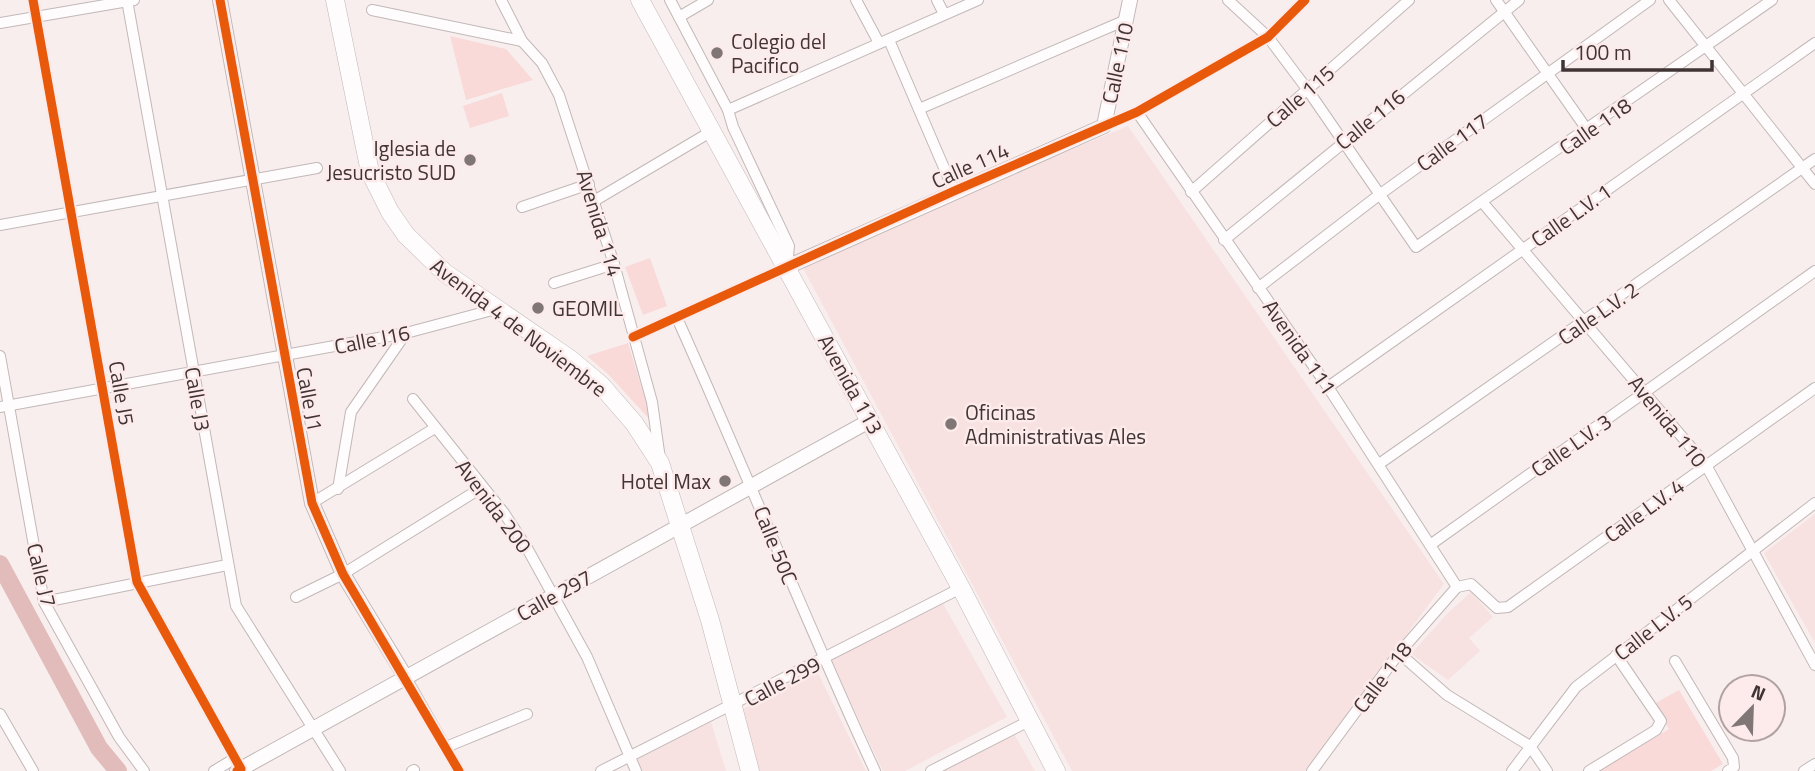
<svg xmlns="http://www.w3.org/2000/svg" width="1815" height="771" font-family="'Titillium Web',sans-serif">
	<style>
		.built { fill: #f7e2e1 }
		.green { fill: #f9dad9 }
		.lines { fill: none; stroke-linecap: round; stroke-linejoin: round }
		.river { stroke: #e2bcba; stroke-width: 18 }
		.minor-casing { stroke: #c2b8b8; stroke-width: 12 }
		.tertiary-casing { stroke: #c2b8b8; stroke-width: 16 }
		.primary-casing { stroke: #c2b8b8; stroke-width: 19 }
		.minor { stroke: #fefcfc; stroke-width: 10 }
		.tertiary { stroke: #fefcfc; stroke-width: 14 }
		.primary { stroke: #fefcfc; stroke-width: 18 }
		.cycleway-casing { stroke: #fcebea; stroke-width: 13 }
		.cycleway { stroke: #e8590c; stroke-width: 9 }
		.poi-dot { fill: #807675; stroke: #fcebea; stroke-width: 2.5 }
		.labels { text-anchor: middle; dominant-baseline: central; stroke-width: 5; stroke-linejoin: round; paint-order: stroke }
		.poi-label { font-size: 21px; fill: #403534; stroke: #fcebea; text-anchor: start }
		.street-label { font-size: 21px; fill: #403534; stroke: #fcebea }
	</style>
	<rect width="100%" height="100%" fill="#f8eeee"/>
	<g class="built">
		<path d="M1128 126 1444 584 1305 771H1072L803 268 962 194Z"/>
		<path d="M1815 514V643L1764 553Z"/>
		<path d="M1471 592 1493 617 1469 638 1480 651 1448 680 1411 654 1447 614Z"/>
		<path d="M942 602 1007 717 905 771H883L831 661Z"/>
		<path d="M816 669 866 771H759L738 712Z"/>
		<path d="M711 722 726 771H638L634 761Z"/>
		<path d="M1013 732 1035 771H940Z"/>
	</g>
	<g class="green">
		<path d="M450 36 506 49 533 80 466 100Z"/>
		<path d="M502 93 509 116 470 128 463 106Z"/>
		<path d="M650 258 667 306 643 315 625 267Z"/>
		<path d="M628 343 652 422 608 374 587 356Z"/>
		<path d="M1679 690 1723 764 1711 771H1598L1669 729 1654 704Z"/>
	</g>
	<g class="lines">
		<path class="river" d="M0 564 99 748 118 771"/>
		<g class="minor-casing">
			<g id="minor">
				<path d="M33 0 137 582 241 769"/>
				<path d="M127 0 236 606 340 771"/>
				<path d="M501 0 522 41 542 63 559 95 614 264 652 402 660 459"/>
				<path d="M856 0 879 43"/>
				<path d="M937 0 944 14"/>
				<path d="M1228 0 1268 37 1307 89 1416 247 1772 0"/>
				<path d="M1496 0 1588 131"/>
				<path d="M1669 0 1815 184"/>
				<path d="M372 10 522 41"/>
				<path d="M679 17 708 0"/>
				<path d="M0 23 134 0"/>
				<path d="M889 40 954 191"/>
				<path d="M919 109 1126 20"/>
				<path d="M728 110 978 0"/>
				<path d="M1137 112 1328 387 1457 587"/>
				<path d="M1104 126 1137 112 1268 37 1305 0"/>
				<path d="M1191 192 1409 0"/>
				<path d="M594 201 712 131"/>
				<path d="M1483 203 1706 465 1815 665"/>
				<path d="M522 207 589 184"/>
				<path d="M0 225 317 168"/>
				<path d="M1224 240 1519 0"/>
				<path d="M554 283 614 264"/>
				<path d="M1258 288 1379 195 1650 0"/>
				<path d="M677 318C745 469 806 622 875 771"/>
				<path d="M633 337 787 267 789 246 733 127 728 110 670 0"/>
				<path d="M0 356 44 602 119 737 144 771"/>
				<path d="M1328 387 1815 43"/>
				<path d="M413 399 504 513 527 548 587 657 636 771"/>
				<path d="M0 407 406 333 496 309"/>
				<path d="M1379 464 1815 159"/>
				<path d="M338 489 351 412 406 333"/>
				<path d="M312 503 435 428"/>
				<path d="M1430 545 1815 271"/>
				<path d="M1457 587 1471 584 1497 608 1508 607 1815 388"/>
				<path d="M296 597 343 574 481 488"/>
				<path d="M44 602 227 565"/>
				<path d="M1399 653 1447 695 1530 746 1547 771"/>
				<path d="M1675 661 1733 758 1734 767 1728 771"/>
				<path d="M406 678 459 771"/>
				<path d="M0 714 33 771"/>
				<path d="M446 747 527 714"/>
				<path d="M214 771 234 759"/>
				<path d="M412 771 414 770"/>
				<path d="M601 771 961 588"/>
				<path d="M931 771 1029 721"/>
				<path d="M1312 771 1399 653 1457 587"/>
				<path d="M1512 771 1576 687 1815 503"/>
				<path d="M1589 771 1656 730 1661 721 1616 655"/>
				<path d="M1804 771 1815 764"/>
			</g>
		</g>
		<g class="tertiary-casing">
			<g id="tertiary">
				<path d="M220 0 312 503 343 574 406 678"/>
				<path d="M787 267 1104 126 1130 0"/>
				<path d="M237 771 871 420"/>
			</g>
		</g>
		<g class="primary-casing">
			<g id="primary">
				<path d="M335 0 370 172 390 212 406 235 445 273 570 359 601 385 634 423 660 463 710 620 750 771"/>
				<path d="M640 0 961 588 1056 771"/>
			</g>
		</g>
		<use href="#minor" class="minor"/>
		<use href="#tertiary" class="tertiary"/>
		<use href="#primary" class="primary"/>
		<g class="cycleway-casing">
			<g id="cycleway">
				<path d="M33 0 137 582 241 769 237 771"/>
				<path d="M220 0 312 503 343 574 459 771"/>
				<path d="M633 337 954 191 1137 112 1268 37 1305 0"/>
			</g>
		</g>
		<use href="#cycleway" class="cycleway"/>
	</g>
	<g class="poi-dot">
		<circle cx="717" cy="53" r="7"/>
		<circle cx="470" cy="160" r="7"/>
		<circle cx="538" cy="308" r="7"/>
		<circle cx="951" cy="424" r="7"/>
		<circle cx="725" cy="481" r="7"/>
	</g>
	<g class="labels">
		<g class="poi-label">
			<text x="731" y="41">Colegio del<tspan x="731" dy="24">Pacifico</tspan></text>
			<text x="456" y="148" text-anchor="end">Iglesia de<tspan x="456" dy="24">Jesucristo SUD</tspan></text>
			<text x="552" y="308">GEOMIL</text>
			<text x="965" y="412">Oficinas<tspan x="965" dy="24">Administrativas Ales</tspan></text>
			<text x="711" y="481" text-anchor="end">Hotel Max</text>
		</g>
		<g class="street-label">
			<text transform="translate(1117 63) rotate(-78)">Calle 110</text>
			<text transform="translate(1300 96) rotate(-41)">Calle 115</text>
			<text transform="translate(1370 119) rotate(-39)">Calle 116</text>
			<text transform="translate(1595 126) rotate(-35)">Calle 118</text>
			<text transform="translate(1452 142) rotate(-36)">Calle 117</text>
			<text transform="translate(970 165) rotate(-24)">Calle 114</text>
			<text transform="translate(1571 215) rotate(-35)">Calle L.V. 1</text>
			<text transform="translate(600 223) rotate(73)">Avenida 114</text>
			<text transform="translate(1598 313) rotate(-35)">Calle L.V. 2</text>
			<text transform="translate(519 327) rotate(37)">Avenida 4 de Noviembre</text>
			<text transform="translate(372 339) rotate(-11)">Calle J16</text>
			<text transform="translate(1300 347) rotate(55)">Avenida 111</text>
			<text transform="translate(851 384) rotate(61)">Avenida 113</text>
			<text transform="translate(122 393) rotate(80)">Calle J5</text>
			<text transform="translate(198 399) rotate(80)">Calle J3</text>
			<text transform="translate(310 399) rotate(79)">Calle J1</text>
			<text transform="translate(1668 421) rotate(51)">Avenida 110</text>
			<text transform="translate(1571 445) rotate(-35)">Calle L.V. 3</text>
			<text transform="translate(494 506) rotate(53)">Avenida 200</text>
			<text transform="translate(1644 510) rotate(-36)">Calle L.V. 4</text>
			<text transform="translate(776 545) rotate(68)">Calle 50C</text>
			<text transform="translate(42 575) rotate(76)">Calle J7</text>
			<text transform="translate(554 595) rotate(-29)">Calle 297</text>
			<text transform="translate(1653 627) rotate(-38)">Calle L.V. 5</text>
			<text transform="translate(1382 677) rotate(-53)">Calle 118</text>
			<text transform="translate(782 681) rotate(-28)">Calle 299</text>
		</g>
	</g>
	<g transform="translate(1752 708) rotate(23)"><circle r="33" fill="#fcebea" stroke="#b1a2a1" stroke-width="2"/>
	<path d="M0-5L12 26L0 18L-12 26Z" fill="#807675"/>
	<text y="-10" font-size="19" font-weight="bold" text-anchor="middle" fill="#403534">N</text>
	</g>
	<path d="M1563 60v10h149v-10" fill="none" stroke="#403534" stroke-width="3.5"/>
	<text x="1574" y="60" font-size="21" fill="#403534" stroke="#fcebea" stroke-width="5" paint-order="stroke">100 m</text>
</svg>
